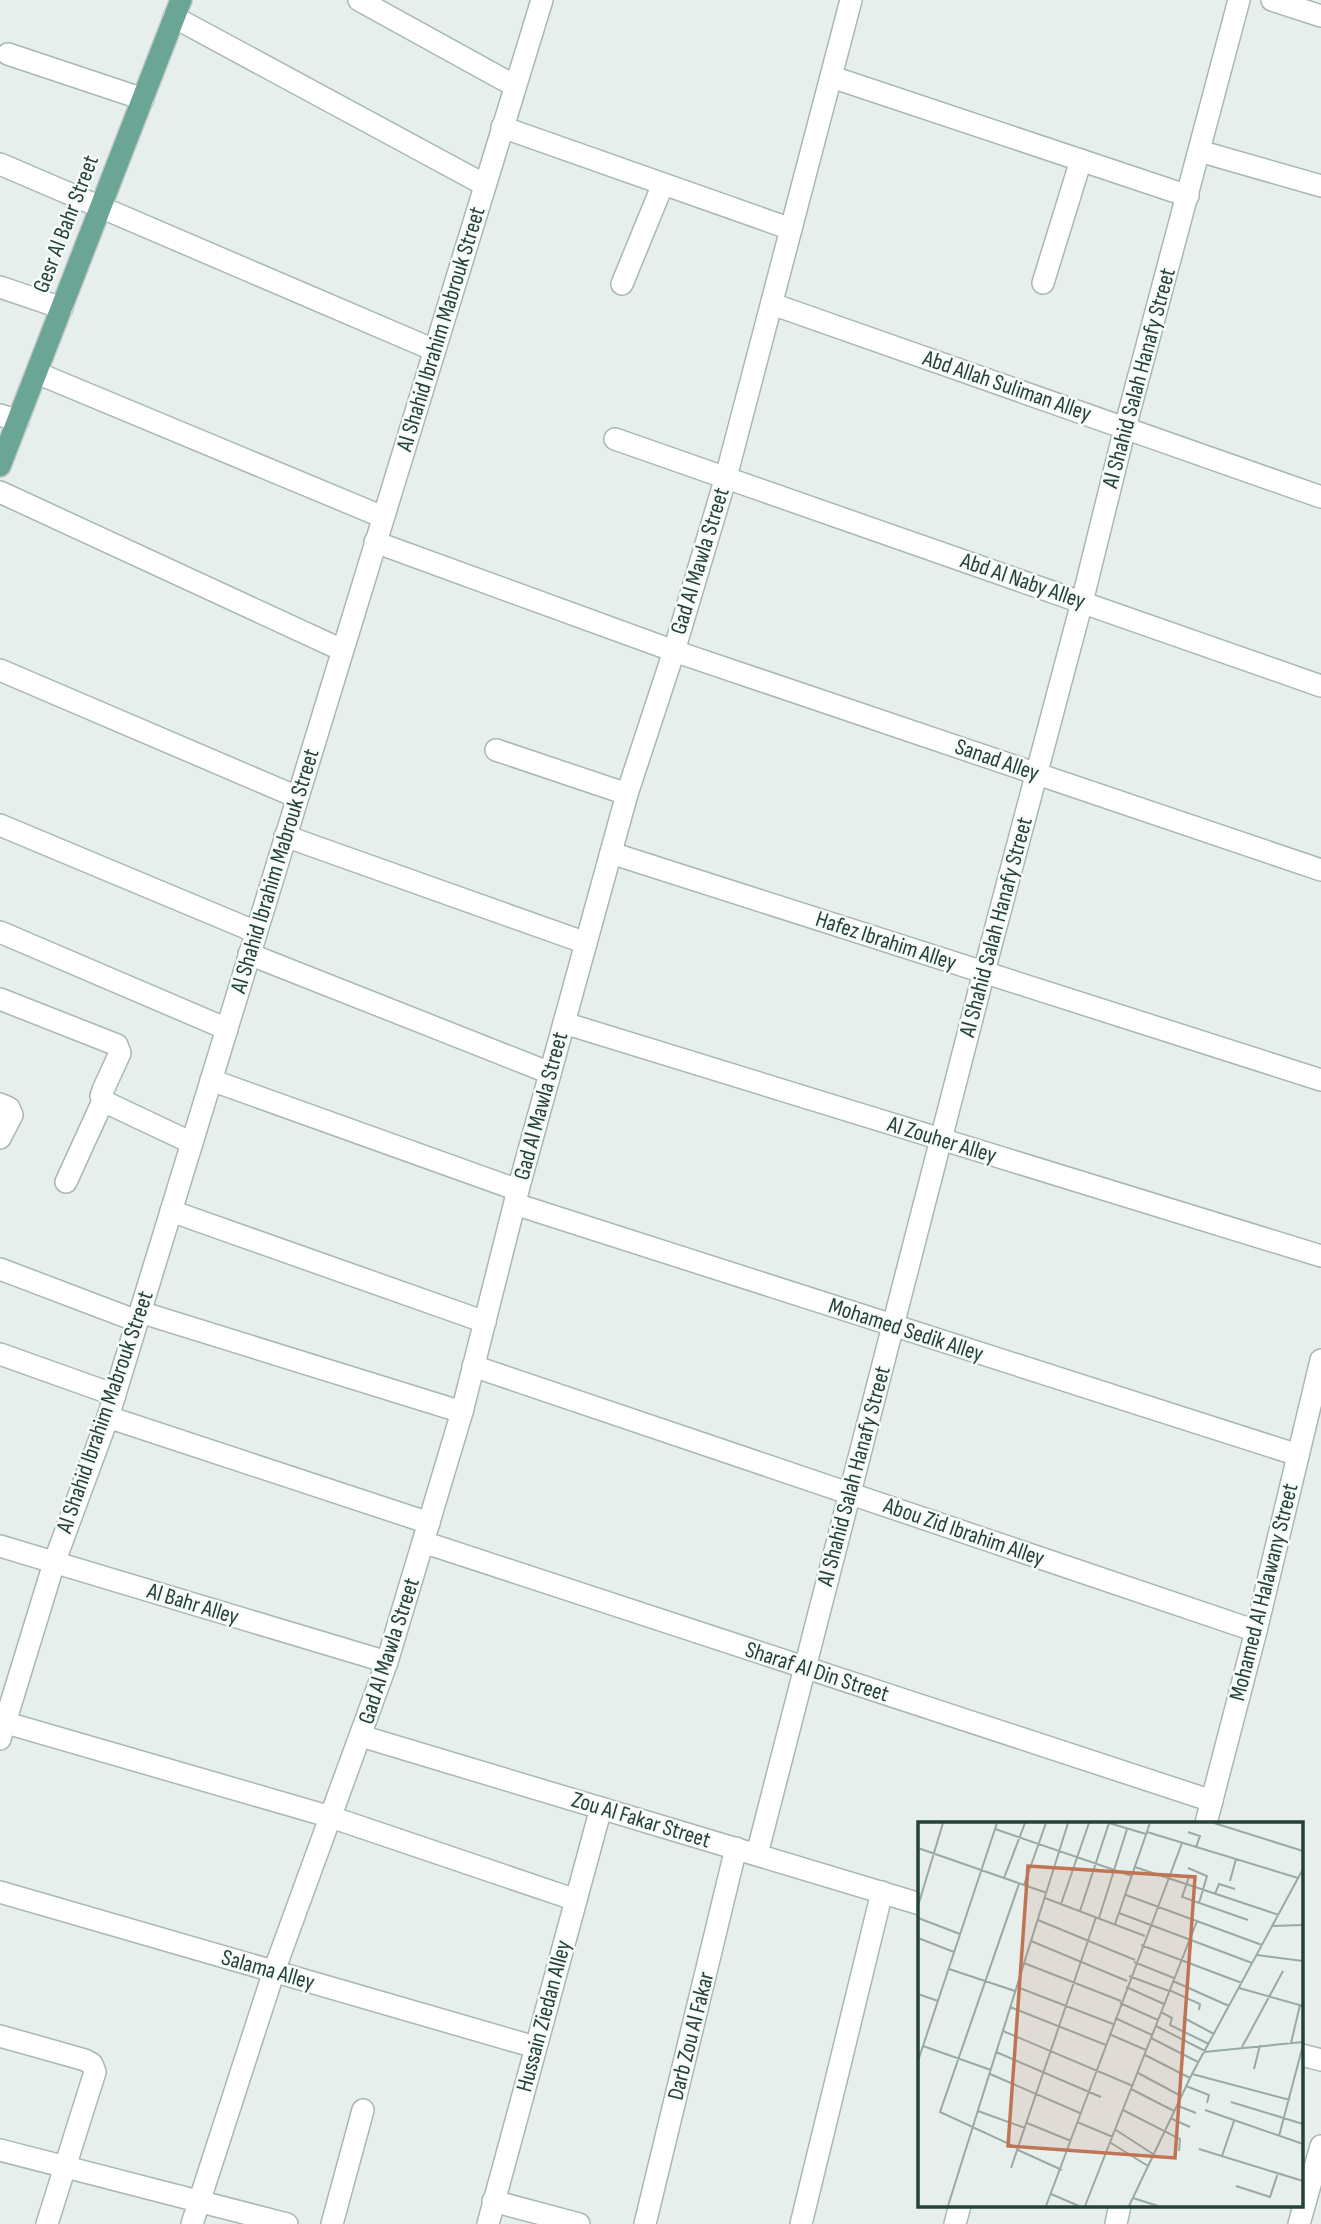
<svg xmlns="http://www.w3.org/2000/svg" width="1321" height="2224" font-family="'Sofia Sans Condensed',sans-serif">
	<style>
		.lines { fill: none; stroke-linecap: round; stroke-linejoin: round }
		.minor-casing { stroke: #a8b8b2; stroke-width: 24 }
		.primary-casing { stroke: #c2cac8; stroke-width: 24 }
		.minor { stroke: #fff; stroke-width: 21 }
		.primary { stroke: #6aa596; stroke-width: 21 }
		.labels { text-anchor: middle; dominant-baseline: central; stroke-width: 5; stroke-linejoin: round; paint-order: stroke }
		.street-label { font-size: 23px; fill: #24423a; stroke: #f7fbf9 }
		.inset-road { fill: none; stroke: #98aaa4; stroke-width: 2 }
		.view { fill: #c07456; fill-opacity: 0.15; stroke: #c07456; stroke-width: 3.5 }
		.inset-edge { fill: none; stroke: #24423a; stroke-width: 3.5 }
	</style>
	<rect width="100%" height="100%" fill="#e6efeb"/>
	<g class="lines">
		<g class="minor-casing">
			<g id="minor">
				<path d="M359 0 515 86"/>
				<path d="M1272 0 1321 16"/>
				<path d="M174 17 485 185"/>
				<path d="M8 54 143 99"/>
				<path d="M832 77 1188 196"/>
				<path d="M502 127 791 229"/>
				<path d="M1199 151 1321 186"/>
				<path d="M0 164 434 350"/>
				<path d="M1043 283 1081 160"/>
				<path d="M622 284 663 184"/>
				<path d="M0 287 62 308"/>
				<path d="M772 304 1321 497"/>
				<path d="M37 373 383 517"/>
				<path d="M0 415 18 421"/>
				<path d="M615 439 1321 686"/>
				<path d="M0 492 342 650"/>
				<path d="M375 542 674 651 1321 870"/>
				<path d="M0 670 297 797"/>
				<path d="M496 750 627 794"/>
				<path d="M0 825 256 932"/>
				<path d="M285 836 586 943"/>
				<path d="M611 853 1321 1080"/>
				<path d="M0 932 227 1029"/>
				<path d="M249 954 550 1073"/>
				<path d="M0 999 117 1045 120 1053 103 1090 101 1096 103 1101 192 1143"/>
				<path d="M564 1023 1321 1256"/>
				<path d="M211 1080 518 1190"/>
				<path d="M0 1104 9 1108 12 1115 0 1138"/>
				<path d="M66 1182 103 1101"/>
				<path d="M515 1204 1298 1455"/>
				<path d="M171 1211 485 1322"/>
				<path d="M0 1269 137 1321"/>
				<path d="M140 1312 462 1412"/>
				<path d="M0 1354 115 1395"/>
				<path d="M473 1366 1256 1631"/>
				<path d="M108 1417 429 1523"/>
				<path d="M423 1542 1212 1801"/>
				<path d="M0 1546 387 1662"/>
				<path d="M0 1721 331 1817 576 1900"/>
				<path d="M361 1736 920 1904"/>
				<path d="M0 1739 54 1563 108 1417 542 0"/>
				<path d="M1206 1823 1256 1631 1321 1360"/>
				<path d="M757 1854 984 972 1082 602 1125 428 1239 0"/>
				<path d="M0 1892 535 2047"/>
				<path d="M0 2036 85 2060 92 2064 95 2072 47 2224"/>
				<path d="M1302 2055 1321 2060"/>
				<path d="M0 2150 287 2224"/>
				<path d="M493 2201 579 2224"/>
				<path d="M192 2224 274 1971 387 1662 462 1412 518 1190 627 794 674 651 726 477 851 0"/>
				<path d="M332 2224 363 2110"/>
				<path d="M488 2224 601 1808"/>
				<path d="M645 2224 736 1848"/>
				<path d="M801 2224 882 1892"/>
				<path d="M955 2224 960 2205"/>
				<path d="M1116 2224 1120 2205"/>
				<path d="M1299 2224 1321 2146"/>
			</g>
		</g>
		<g class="primary-casing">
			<path id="primary" d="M0 466 181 0"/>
		</g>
		<use href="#minor" class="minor"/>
		<use href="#primary" class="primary"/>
	</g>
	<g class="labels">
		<g class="street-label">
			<text transform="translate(66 224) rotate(-69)">Gesr Al Bahr Street</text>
			<text transform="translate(441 329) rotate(-73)">Al Shahid Ibrahim Mabrouk Street</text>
			<text transform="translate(1139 378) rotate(-75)">Al Shahid Salah Hanafy Street</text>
			<text transform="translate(1007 386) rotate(19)">Abd Allah Suliman Alley</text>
			<text transform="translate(700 561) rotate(-73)">Gad Al Mawla Street</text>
			<text transform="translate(1023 581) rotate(19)">Abd Al Naby Alley</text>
			<text transform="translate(997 760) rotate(19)">Sanad Alley</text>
			<text transform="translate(275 871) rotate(-73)">Al Shahid Ibrahim Mabrouk Street</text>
			<text transform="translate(996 927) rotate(-75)">Al Shahid Salah Hanafy Street</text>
			<text transform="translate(886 941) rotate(18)">Hafez Ibrahim Alley</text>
			<text transform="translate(541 1106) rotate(-75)">Gad Al Mawla Street</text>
			<text transform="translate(942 1140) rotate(17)">Al Zouher Alley</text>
			<text transform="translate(906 1330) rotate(18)">Mohamed Sedik Alley</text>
			<text transform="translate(105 1412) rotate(-71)">Al Shahid Ibrahim Mabrouk Street</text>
			<text transform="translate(854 1476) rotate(-75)">Al Shahid Salah Hanafy Street</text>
			<text transform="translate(964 1532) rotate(19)">Abou Zid Ibrahim Alley</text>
			<text transform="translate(1264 1592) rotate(-76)">Mohamed Al Halawany Street</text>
			<text transform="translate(193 1604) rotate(17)">Al Bahr Alley</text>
			<text transform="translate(389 1651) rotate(-72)">Gad Al Mawla Street</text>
			<text transform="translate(817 1672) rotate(18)">Sharaf Al Din Street</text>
			<text transform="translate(641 1820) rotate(17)">Zou Al Fakar Street</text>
			<text transform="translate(268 1970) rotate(16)">Salama Alley</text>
			<text transform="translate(544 2016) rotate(-75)">Hussain Ziedan Alley</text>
			<text transform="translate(691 2036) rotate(-76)">Darb Zou Al Fakar</text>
		</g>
	</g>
	<g transform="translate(918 1822)">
		<rect width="385" height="385" fill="#e6efeb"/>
		<path class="inset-road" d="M296 1 385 29M77 7 214 54M229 10 380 56M270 10 282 14 278 25M0 26 129 71M217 45 361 93M270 46 289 54 281 81M271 55 264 75 330 98M86 56 107 1M312 59 318 37M106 63 128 1M297 72 301 62 317 67M208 73 344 123M127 76 227 114M143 82 171 1M0 84 25 1M162 89 191 1 228 12M201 91 334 141M0 96 42 112M181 96 209 7M120 98 217 138M197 102 232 1M355 104 385 103M0 116 36 130M113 119 209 159M223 123 324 161M339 133 385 139M216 140 256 156M106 141 203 179M31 147 97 169M211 154 251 169M255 159 311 184M99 165 195 202M208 165 246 182M321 166 385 184M251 168 282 182 281 188M0 172 20 179M202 181 240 198M92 185 188 223M243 190 254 196 252 203 291 222M268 191 266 196 296 212M197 196 234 213M238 204 287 229M85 209 215 264M191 212 228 228M233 216 280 240M373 221 382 183M5 224 73 248M324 225 365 149M78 230 183 275M286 230 385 220M227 233 272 256M0 239 79 1M336 247 342 223M220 251 263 274M72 252 162 291M274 252 372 278M268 264 291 273 289 281M213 267 256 289M313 280 385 302M258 283 278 291M205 288 262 317 261 329M287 288 385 322M60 289 107 306M252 296 272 305M159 300 195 315M109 301 153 319M198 308 235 332M361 314 385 223M193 321 230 344M100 326 22 290 101 62M281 327 385 359M100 328 144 348M304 334 316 299M93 346 178 95M318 364 352 375 360 351M133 372 161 384M215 376 240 384M30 384 150 1M128 384 264 21M167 384 279 99M211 384 274 252 385 47"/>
		<path class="view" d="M110 44 277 55 257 336 90 324Z"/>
		<rect width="385" height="385" class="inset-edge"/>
	</g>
</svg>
